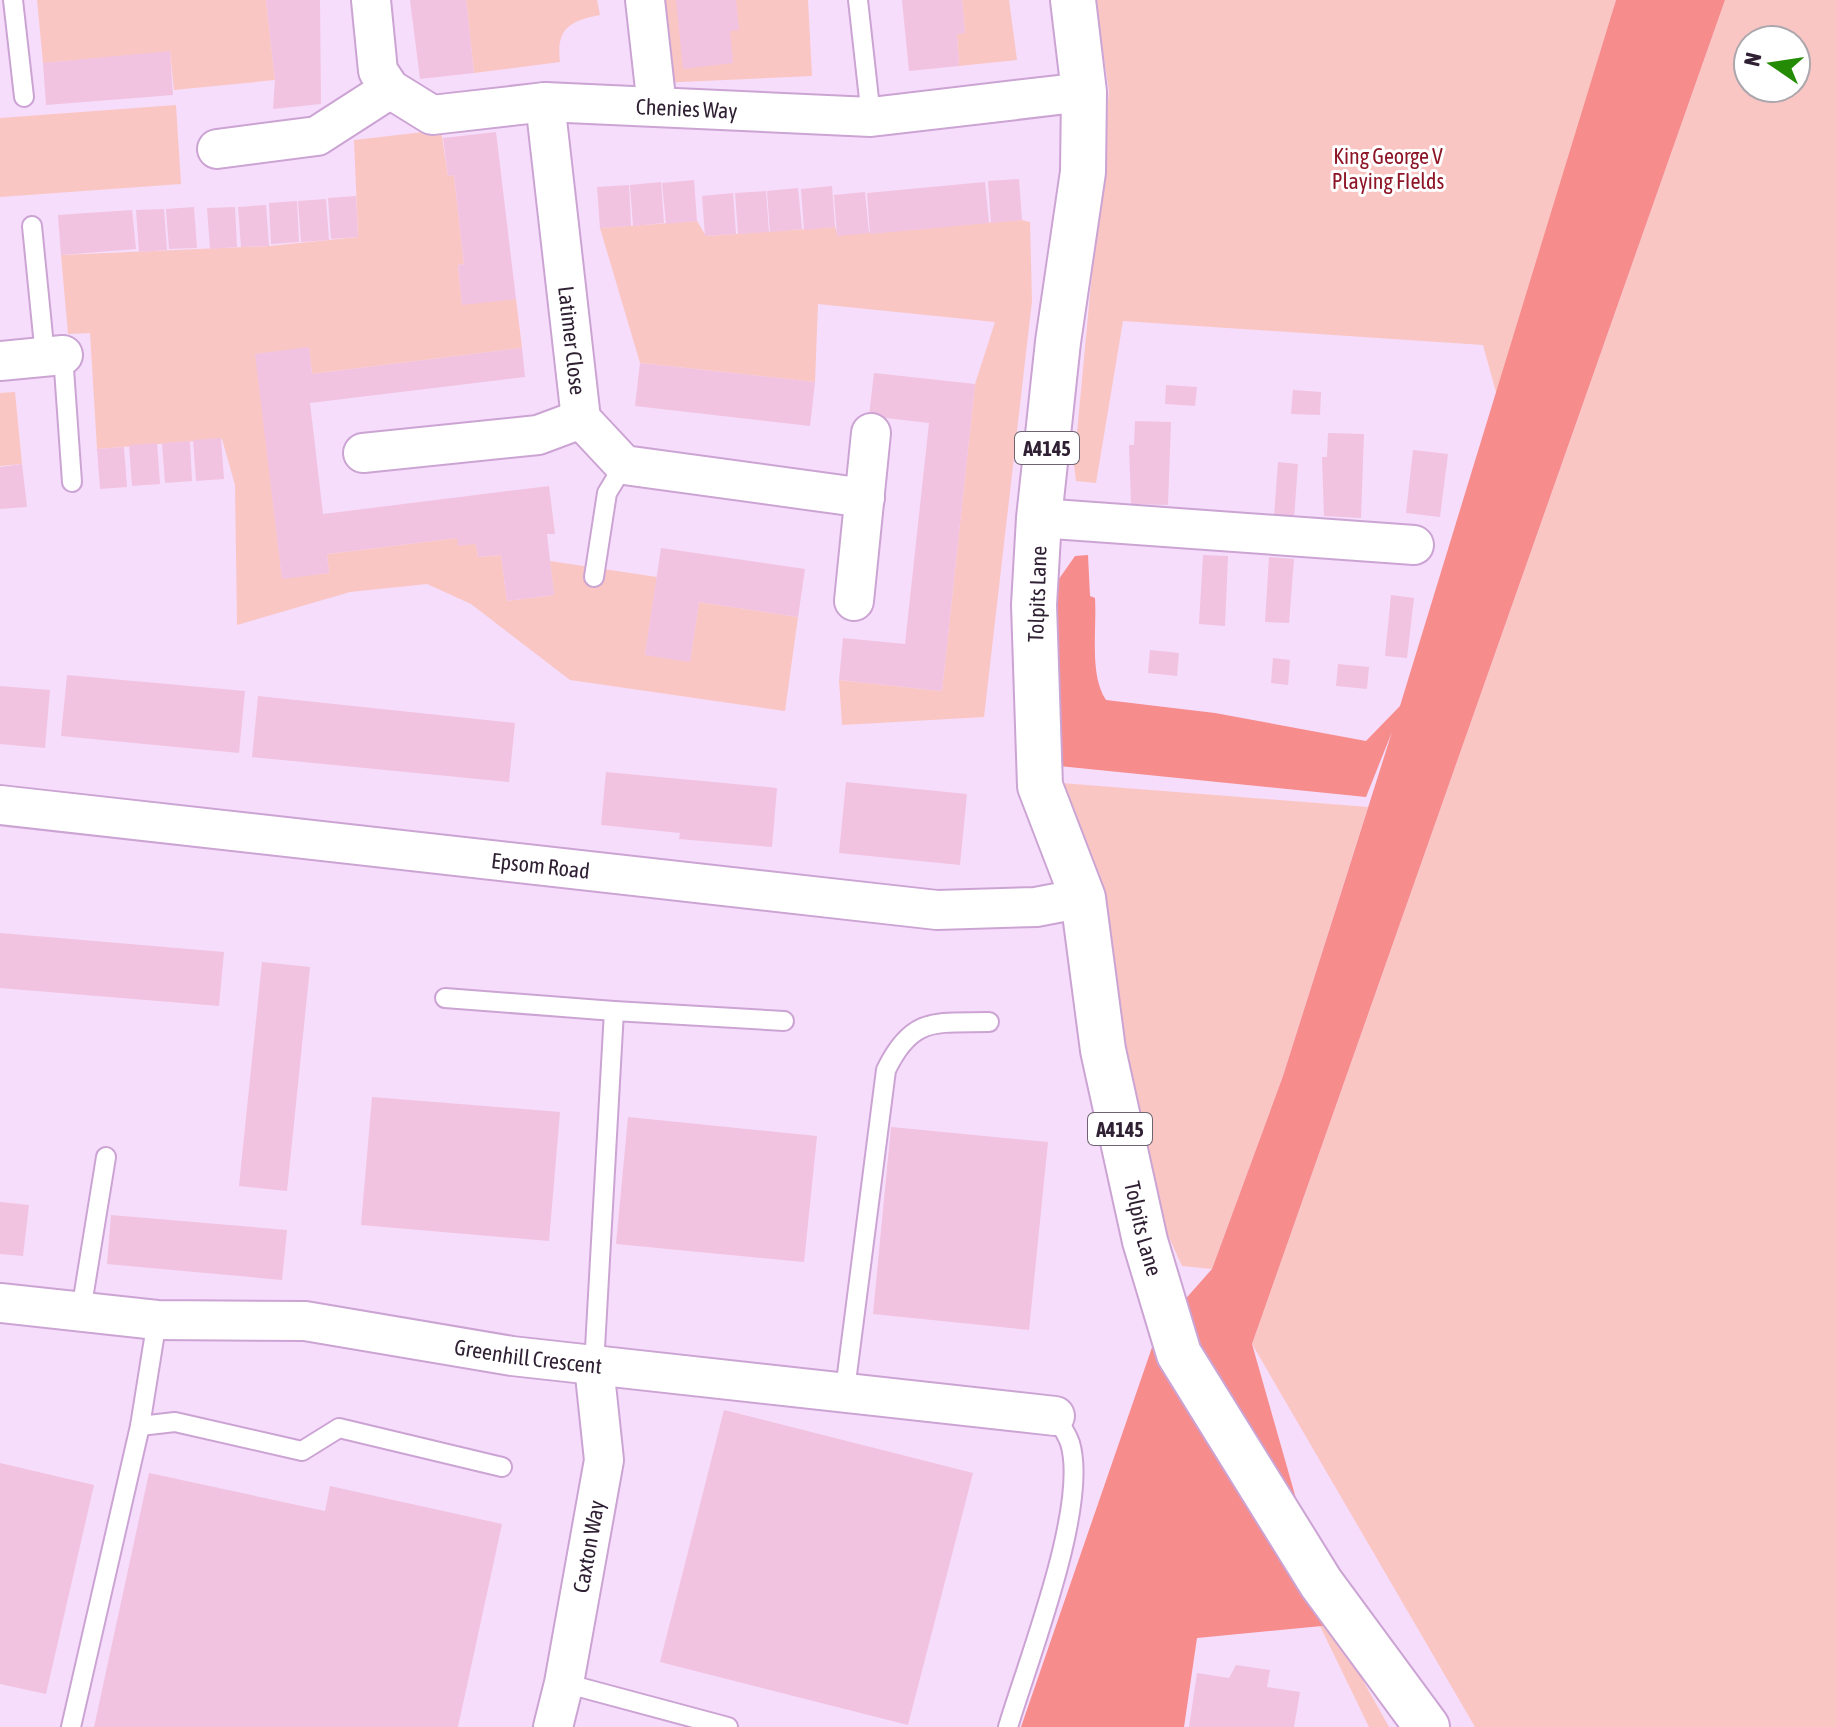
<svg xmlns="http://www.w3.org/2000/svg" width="1836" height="1727" font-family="'Asap Condensed',sans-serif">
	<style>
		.green { fill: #fac6c4; fill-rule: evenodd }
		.forest { fill: #f68c8c }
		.building { fill: #f1c3e0 }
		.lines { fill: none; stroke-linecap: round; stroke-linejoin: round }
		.lane-casing { stroke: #cca4d4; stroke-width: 22 }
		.street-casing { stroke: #cca4d4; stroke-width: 42 }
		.primary-casing { stroke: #cca4d4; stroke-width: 48 }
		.lane { stroke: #fff; stroke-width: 18 }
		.street { stroke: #fff; stroke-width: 38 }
		.primary { stroke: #fff; stroke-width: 44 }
		.labels { text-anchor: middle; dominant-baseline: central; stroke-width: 6; stroke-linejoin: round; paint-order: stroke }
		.shield { fill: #fff; stroke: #6e6370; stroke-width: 2 }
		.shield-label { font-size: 20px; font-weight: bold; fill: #302033 }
		.street-label { font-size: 22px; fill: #302033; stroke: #fff }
		.park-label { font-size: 22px; fill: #8d1526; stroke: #fff }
	</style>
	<rect width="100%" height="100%" fill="#f6ddfb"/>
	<g class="green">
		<path d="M37 0H266L275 80 174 90 170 52 43 63Z"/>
		<path d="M466 0H597L600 15C569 21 556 29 560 62L474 73Z"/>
		<path d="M655 0H808L812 76 659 83Z"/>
		<path d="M962 0H1009L1017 60 959 66 957 34 965 33Z"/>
		<path d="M1095 0H1616L1497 396 1483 345 1123 321 1096 483 1076 481 1074 465 1109 91Z"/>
		<path d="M1725 0H1836V1727H1475L1252 1344ZM1748 40H1796V88H1748Z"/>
		<path d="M176 105 181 184 0 197V118Z"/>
		<path d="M441 130 448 176 454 175 464 264 458 265 462 304 516 299 522 348 312 374 309 348 256 354 282 578 329 573 327 554 457 538 476 544 478 557 501 555 507 601 554 595 550 561 657 577 645 655 690 661 699 602 798 617 785 711 570 680 471 604 427 584 350 592 237 625 235 485 222 439 97 449 90 333 68 334 61 255 269 246 358 237 354 140Z"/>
		<path d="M1022 220 1030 222 1032 301 984 717 842 725 839 680 942 691 975 384 995 322 818 304 815 382 640 363 600 228 697 221 706 236 835 227 838 235Z"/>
		<path d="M15 392 22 464 0 466V393Z"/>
		<path d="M1061 783 1368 807 1283 1076 1212 1269 1182 1266 1152 1200Z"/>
		<path d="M1332 1625 1389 1727H1369L1320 1626Z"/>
	</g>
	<path class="forest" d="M1616 0H1725L1252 1344 1332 1625 1197 1638 1184 1727H1021L1158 1330 1212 1269 1283 1076 1392 732 1366 797 1059 766 1054 586 1075 556 1088 555 1090 596 1095 598C1097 629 1089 675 1106 700L1215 713 1366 741 1400 706Z"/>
	<g class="building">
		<path d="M266 0H320L321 104 273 109 275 80Z"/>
		<path d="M410 0H466L474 73 420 79Z"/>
		<path d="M676 0H736L739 30 730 31 733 63 683 69Z"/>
		<path d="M902 0H962L965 33 957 34 959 66 909 71Z"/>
		<path d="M170 51 173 95 46 105 43 63Z"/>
		<path d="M496 132 516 299 462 305 458 265 464 264 454 175 448 176 443 138Z"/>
		<path d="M1019 179 1022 220 991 223 988 181Z"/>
		<path d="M694 180 697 221 666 224 662 183Z"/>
		<path d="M661 182 664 223 633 226 630 185Z"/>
		<path d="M985 182 989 223 870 234 867 193Z"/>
		<path d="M629 185 631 226 600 228 597 187Z"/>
		<path d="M832 186 835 227 804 230 801 189Z"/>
		<path d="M798 188 802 229 770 232 767 191Z"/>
		<path d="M766 191 769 232 738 234 735 193Z"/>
		<path d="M865 192 869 233 837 236 834 195Z"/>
		<path d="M733 193 736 234 705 236 702 196Z"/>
		<path d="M356 196 358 237 331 239 328 198Z"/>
		<path d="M326 199 329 240 301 242 298 201Z"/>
		<path d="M297 201 299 242 271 244 269 203Z"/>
		<path d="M266 205 269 246 241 247 238 207Z"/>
		<path d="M194 207 197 248 169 249 166 209Z"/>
		<path d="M235 207 237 247 210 249 207 208Z"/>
		<path d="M164 209 167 250 139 252 136 210Z"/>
		<path d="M132 210 136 249 61 255 58 215Z"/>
		<path d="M309 347 312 374 522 348 525 377 310 403 323 514 549 486 555 534H547L554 595 507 601 501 555 478 557 476 544 458 546 457 538 327 554 329 573 282 579 255 354Z"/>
		<path d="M640 363 815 382 810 426 635 406Z"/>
		<path d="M874 373 975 384 942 691 839 680 843 638 905 644 929 423 869 416Z"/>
		<path d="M1166 385 1197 387 1195 406 1165 404Z"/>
		<path d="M1293 390 1321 392 1320 415 1291 414Z"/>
		<path d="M1135 421 1171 422 1168 505 1131 504 1129 445H1134Z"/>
		<path d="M1328 433 1364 434 1361 518 1324 516 1322 457H1327Z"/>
		<path d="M221 438 224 479 196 481 193 440Z"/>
		<path d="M190 441 192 481 165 483 162 443Z"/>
		<path d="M157 443 160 484 132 486 129 445Z"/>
		<path d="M124 447 127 487 100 489 97 449Z"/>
		<path d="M1413 450 1448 454 1440 517 1406 513Z"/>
		<path d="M1278 462 1298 464 1294 519 1274 517Z"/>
		<path d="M22 464 27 507 0 509V467Z"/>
		<path d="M661 548 805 569 798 617 699 602 690 662 645 655Z"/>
		<path d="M1203 555 1228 556 1225 626 1199 624Z"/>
		<path d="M1269 557 1294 559 1289 623 1265 622Z"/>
		<path d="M1391 595 1414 598 1407 658 1385 656Z"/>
		<path d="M1150 650 1179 653 1177 676 1148 673Z"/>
		<path d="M1273 658 1290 660 1288 685 1271 683Z"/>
		<path d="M1338 664 1369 667 1367 689 1336 686Z"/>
		<path d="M67 675 245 691 239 753 61 736Z"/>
		<path d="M0 686 50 690 45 748 0 744Z"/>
		<path d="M258 696 515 723 509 782 252 757Z"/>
		<path d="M606 772 777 788 772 847 679 839 680 833 601 825Z"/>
		<path d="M846 782 967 794 960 865 839 853Z"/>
		<path d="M0 933 224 952 219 1006 0 988Z"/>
		<path d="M262 962 310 967 287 1191 239 1186Z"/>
		<path d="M372 1097 560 1112 549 1241 361 1225Z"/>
		<path d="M628 1117 817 1136 804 1262 616 1244Z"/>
		<path d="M891 1127 1048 1142 1029 1330 873 1314Z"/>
		<path d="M0 1202 29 1205 23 1256 0 1254Z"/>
		<path d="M111 1215 287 1230 282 1280 107 1264Z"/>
		<path d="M724 1410 973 1473 908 1725 660 1662Z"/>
		<path d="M0 1463 94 1485 46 1694 0 1684Z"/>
		<path d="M149 1473 325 1511 330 1486 502 1524 458 1727H94Z"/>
		<path d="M1236 1665 1270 1670 1267 1687 1300 1692 1294 1727H1189L1197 1673 1229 1678Z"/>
	</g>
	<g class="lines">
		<g class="lane-casing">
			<g id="lane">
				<path d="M13 0 24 97"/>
				<path d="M858 0 871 117"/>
				<path d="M32 226 45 356"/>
				<path d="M63 355 72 482"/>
				<path d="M594 577 607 493 624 465"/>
				<path d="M445 998 614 1011 594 1366"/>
				<path d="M614 1011 784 1021"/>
				<path d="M81 1311 106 1157"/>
				<path d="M845 1390 886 1070C912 1016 935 1023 989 1022"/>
				<path d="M140 1426 175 1422 302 1451 339 1428 502 1467"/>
				<path d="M564 1683 728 1727"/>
				<path d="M71 1727 140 1426 157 1320"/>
				<path d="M1008 1727C1028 1660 1089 1506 1070 1443 1067 1434 1060 1424 1055 1416"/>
			</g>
		</g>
		<g class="street-casing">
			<g id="street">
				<path id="s1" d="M371 0 378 71 390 89 432 115 545 102 871 117 1084 92"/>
				<path d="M645 0 657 107"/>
				<path id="s2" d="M545 102 581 419 624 465 865 498"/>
				<path d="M217 149 317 136 390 89"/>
				<path d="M0 361 63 355"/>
				<path d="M363 453 538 435 581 419"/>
				<path d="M1039 518 1414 545"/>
				<path d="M854 601 871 433"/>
				<path id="s3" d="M0 805 937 910 1036 907 1083 898"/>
				<path id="s4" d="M0 1303 157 1320 305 1321 512 1356 1055 1416"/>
				<path id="s5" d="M553 1727 564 1683 604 1460 594 1366"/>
			</g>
		</g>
		<g class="primary-casing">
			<g id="primary">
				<path id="s6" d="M1073 0 1084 92 1083 172 1058 342 1039 518 1034 605 1040 786 1083 898 1103 1050 1145 1241 1179 1354 1321 1583 1427 1727"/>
			</g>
		</g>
		<use href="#lane" class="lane"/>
		<use href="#street" class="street"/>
		<use href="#primary" class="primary"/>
	</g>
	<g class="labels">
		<g class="shield">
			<rect x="1015" y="432" width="64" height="32" rx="6"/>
			<rect x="1088" y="1113" width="64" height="32" rx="6"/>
		</g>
		<g class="shield-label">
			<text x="1047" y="448">A4145</text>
			<text x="1120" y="1129">A4145</text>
		</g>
		<g class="street-label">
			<text stroke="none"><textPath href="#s1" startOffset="398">Chenies Way</textPath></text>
			<text stroke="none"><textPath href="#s2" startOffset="240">Latimer Close</textPath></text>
			<text transform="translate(1037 594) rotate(-88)">Tolpits Lane</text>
			<text stroke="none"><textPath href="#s3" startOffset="544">Epsom Road</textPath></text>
			<text stroke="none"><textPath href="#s6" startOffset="1246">Tolpits Lane</textPath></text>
			<text stroke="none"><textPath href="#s4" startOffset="532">Greenhill Crescent</textPath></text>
			<text stroke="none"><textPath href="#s5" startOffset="184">Caxton Way</textPath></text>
		</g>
		<g class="park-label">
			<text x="1388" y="156">King George V<tspan x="1388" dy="25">Playing FIelds</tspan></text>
		</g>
	</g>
	<g transform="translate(1772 64) rotate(283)"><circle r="38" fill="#ffffff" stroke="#aca6ad" stroke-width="2"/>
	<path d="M0-6L14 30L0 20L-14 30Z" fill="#238b05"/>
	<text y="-12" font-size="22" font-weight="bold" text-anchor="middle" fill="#302033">N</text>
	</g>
</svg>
